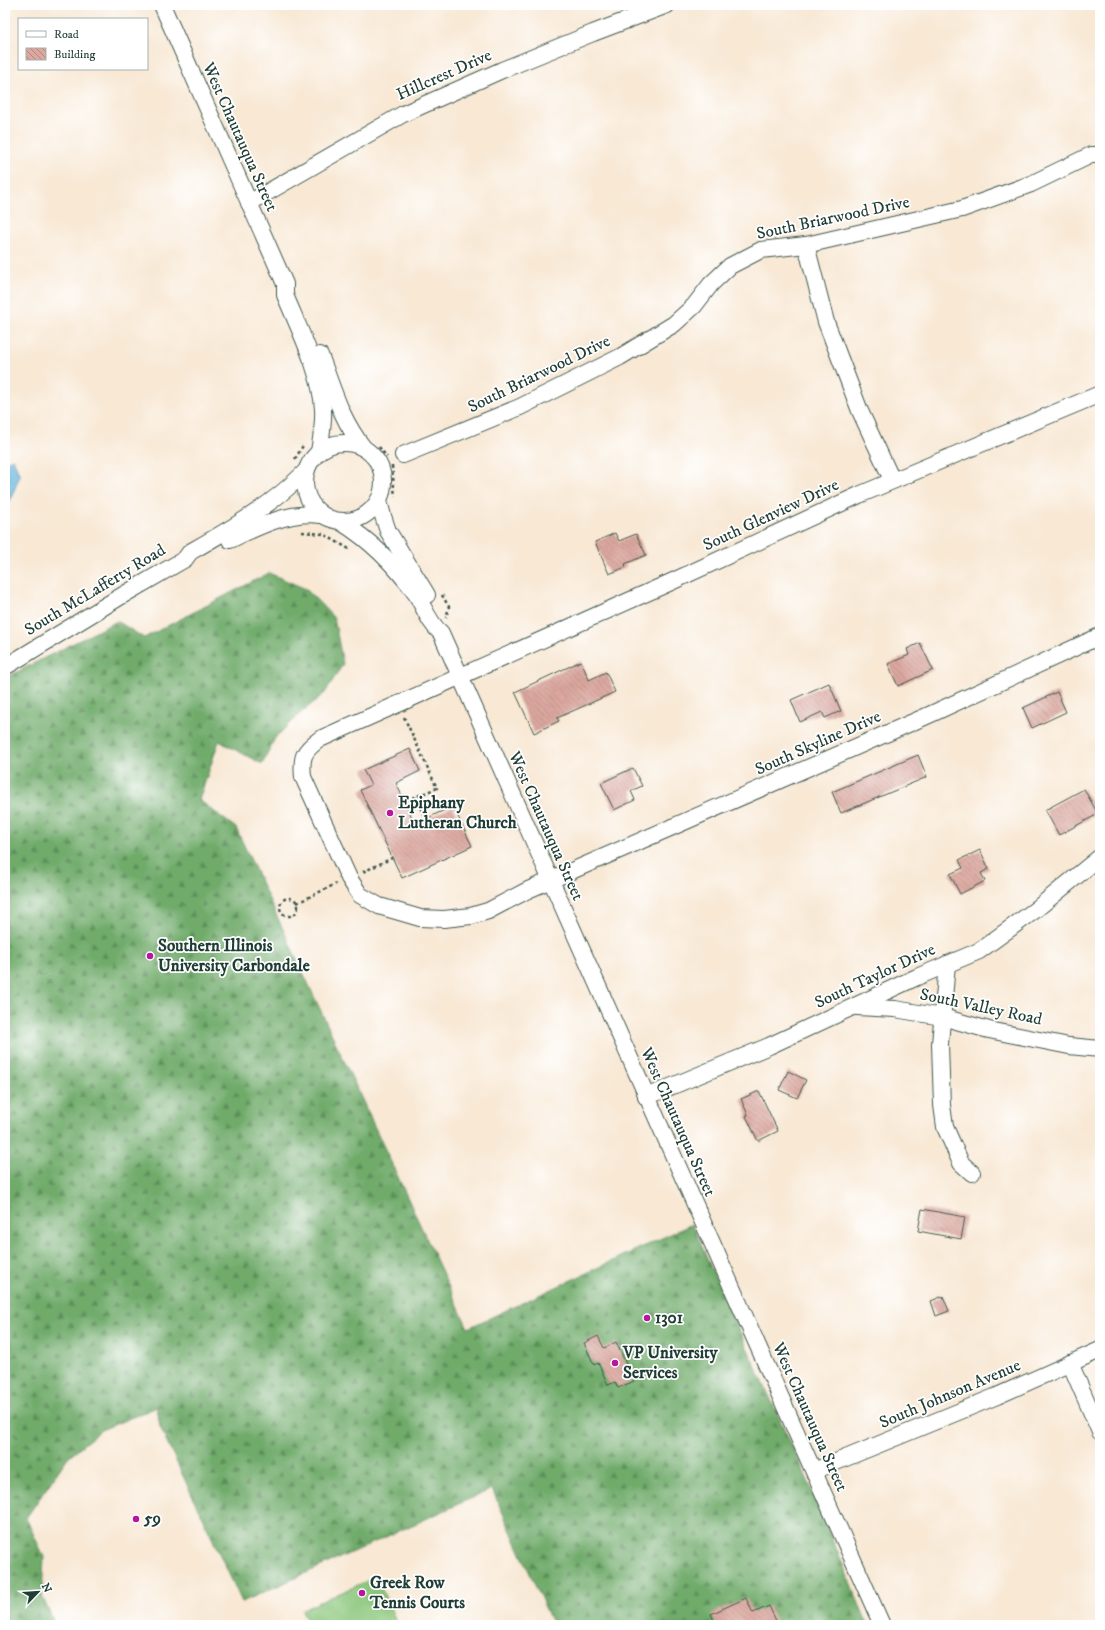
<svg xmlns="http://www.w3.org/2000/svg" width="1105" height="1630" font-family="'IM FELL DW Pica',serif">
	<style>
		.grass { fill: #8bc67b; stroke: #558258 }
		.forest { fill: url(#forest-firs); stroke: #487450 }
		.water { fill: url(#water-ripples); stroke: #3f7787 }
		.building { fill: url(#building-back-hatch) }
		.lines { fill: none; stroke-linecap: round; stroke-linejoin: round }
		.minor-casing { stroke: #40574c; stroke-width: 18 }
		.path { stroke: #40574c; stroke-width: 2.5; stroke-dasharray: 3 3; stroke-linecap: butt }
		.minor { stroke: #fff; stroke-width: 16 }
		.poi-dot { fill: #b5179e; stroke: #fff; stroke-width: 1.5 }
		.labels { text-anchor: middle; dominant-baseline: central; stroke-width: 3.5; stroke-linejoin: round; paint-order: stroke }
		.street-label { font-size: 17px; fill: #1f3d34; stroke: #fff }
		.poi-label { font-size: 17px; font-weight: bold; fill: #1f3d34; stroke: #fff; text-anchor: start }
	</style>
	<defs>
		<pattern id="forest-firs" width="22" height="20" patternUnits="userSpaceOnUse"><rect width="22" height="20" fill="#70ab6b"/><path d="M5 1l3.5 6h-7zM16 11l3.5 6h-7z" fill="#5b8c59"/></pattern>
		<pattern id="water-ripples" width="26" height="14" patternUnits="userSpaceOnUse"><rect width="26" height="14" fill="#5fb1da"/><path d="M2 4q2-2 4 0t4 0M15 11q2-2 4 0t4 0" fill="none" stroke="#4e91b2"/></pattern>
		<pattern id="building-back-hatch" width="6" height="6" patternUnits="userSpaceOnUse"><rect width="6" height="6" fill="#dba79f"/><path d="M-1 5l2 2M0 0l6 6M5-1l2 2" fill="none" stroke="#b18982"/></pattern>
	</defs>
	<rect width="100%" height="100%" fill="#fff"/>
	<filter id="ink" filterUnits="userSpaceOnUse"><feTurbulence type="fractalNoise" baseFrequency=".025" numOctaves="2"/><feDisplacementMap in="SourceGraphic" scale="8" xChannelSelector="R" yChannelSelector="G"/><feConvolveMatrix kernelMatrix="1 2 1 2 8 2 1 2 1" color-interpolation-filters="sRGB"/></filter>
	<filter id="wash" filterUnits="userSpaceOnUse"><feTurbulence type="fractalNoise" baseFrequency=".012" numOctaves="4" result="noise"/><feDisplacementMap in="SourceGraphic" scale="16" xChannelSelector="R" yChannelSelector="G"/><feGaussianBlur stdDeviation="0.9" result="paint"/><feColorMatrix in="noise" values="0 0 0 0 0 0 0 0 0 0 0 0 0 0 0 0 0 1.4 0 .05"/><feComposite in="paint" operator="in"/></filter>
	<g filter="url(#wash)">
		<rect width="100%" height="100%" fill="#f8e8d4"/>
		<path class="grass" d="M376 1577 398 1625H309L302 1610Z"/>
		<path class="forest" d="M269 573 306 589 334 618 343 664 325 693 302 712 275 738 262 764 219 741 199 800 236 828 468 1328 692 1224 738 1328 805 1474 868 1625H553L492 1489 242 1602 160 1427 157 1407 101 1430 68 1457 26 1518 44 1557 42 1596 55 1625H5V678L117 621 144 638Z"/>
		<path class="water" d="M13 459 20 475 5 514V462Z"/>
		<g id="blocks">
			<g class="building">
				<path d="M615 533 619 541 636 534 646 555 625 564 626 567 609 574 595 542Z"/>
				<path d="M920 643 933 670 898 686 888 664 909 655 907 649Z"/>
				<path d="M581 661 589 680 606 672 615 692 557 718 559 721 534 733 515 692Z"/>
				<path d="M829 683 841 711 825 718 822 712 800 722 791 700Z"/>
				<path d="M1057 692 1066 712 1032 728 1023 708Z"/>
				<path d="M410 749 420 771 396 783 415 824 453 806 472 846 402 878 360 790 371 785 363 770Z"/>
				<path d="M918 755 927 777 841 813 832 792Z"/>
				<path d="M633 768 642 786 631 791 635 800 614 810 601 783Z"/>
				<path d="M1084 789 1098 814 1059 835 1045 810Z"/>
				<path d="M980 850 989 869 981 873 985 881 960 894 950 874 963 868 959 860Z"/>
				<path d="M788 1071 806 1080 797 1098 779 1090Z"/>
				<path d="M759 1091 778 1131 758 1141 746 1116 748 1115 741 1099Z"/>
				<path d="M922 1209 965 1217 961 1239 918 1231Z"/>
				<path d="M943 1296 949 1311 936 1316 931 1301Z"/>
				<path d="M598 1336 604 1348 616 1342 634 1381 618 1388 615 1382 608 1385 598 1363 594 1365 584 1343Z"/>
				<path d="M746 1598 753 1613 769 1606 778 1625H716L711 1614Z"/>
			</g>
		</g>
	</g>
	<g filter="url(#ink)">
		<use href="#blocks" fill-opacity="0" stroke="#40574c" stroke-width="1"/>
		<g class="lines">
			<g class="minor-casing">
				<g id="minor">
					<path d="M162 5 285 284V295C299 329 321 372 323 409 324 424 321 438 319 452"/>
					<path d="M249 203 403 114 502 70 593 33 667 5"/>
					<path d="M806 245 826 322 860 411 892 480"/>
					<path d="M320 355C333 388 340 418 363 447"/>
					<path d="M1100 394 859 495 671 582 320 739C303 751 301 757 303 777L349 878 360 895 379 906 420 918 444 919 471 916 488 911 528 890 929 715 1100 636"/>
					<circle cx="344" cy="482" r="39"/>
					<path d="M403 455 520 407 620 357 674 324 694 306 711 284 730 266 761 250 806 245 962 209 1031 184 1091 155H1100"/>
					<path d="M379 501 383 516 388 531 427 595"/>
					<path d="M341 522C370 540 396 566 416 594 424 607 429 623 441 633L882 1625"/>
					<path d="M230 540C259 526 289 511 321 515"/>
					<path d="M5 667 123 595 185 559 190 552C232 528 271 506 306 471"/>
					<path d="M947 964 940 1044 942 1105 945 1127 961 1163 972 1173"/>
					<path d="M857 1007 895 1009 942 1017 989 1030 1069 1046 1100 1049"/>
					<path d="M646 1097 769 1046 917 977 979 951 1034 911 1100 857"/>
					<path d="M1070 1363 1100 1432"/>
					<path d="M814 1471 997 1396 1100 1350"/>
				</g>
			</g>
			<g class="path">
				<path d="M379 447 387 457"/>
				<path d="M295 459 304 444"/>
				<path d="M392 466 395 497"/>
				<path d="M302 532 323 534 351 550"/>
				<path d="M442 595 449 607 446 618"/>
				<path d="M404 717 437 788 405 801"/>
				<path d="M415 797 426 819"/>
				<path d="M363 872 392 858"/>
				<circle cx="289" cy="907" r="9"/>
				<path d="M297 903 336 884"/>
			</g>
			<use href="#minor" class="minor"/>
		</g>
	</g>
	<g class="poi-dot">
		<circle cx="390" cy="813" r="4"/>
		<circle cx="150" cy="956" r="4"/>
		<circle cx="647" cy="1318" r="4"/>
		<circle cx="615" cy="1363" r="4"/>
		<circle cx="136" cy="1519" r="4"/>
		<circle cx="362" cy="1593" r="4"/>
	</g>
	<g class="labels">
		<g class="street-label">
			<text transform="translate(444 75) rotate(-24)">Hillcrest Drive</text>
			<text transform="translate(240 137) rotate(66)">West Chautauqua Street</text>
			<text transform="translate(833 218) rotate(-12)">South Briarwood Drive</text>
			<text transform="translate(539 374) rotate(-26)">South Briarwood Drive</text>
			<text transform="translate(771 515) rotate(-25)">South Glenview Drive</text>
			<text transform="translate(95 590) rotate(-31)">South McLafferty Road</text>
			<text transform="translate(818 743) rotate(-24)">South Skyline Drive</text>
			<text transform="translate(546 826) rotate(66)">West Chautauqua Street</text>
			<text transform="translate(875 976) rotate(-25)">South Taylor Drive</text>
			<text transform="translate(981 1007) rotate(12)">South Valley Road</text>
			<text transform="translate(678 1122) rotate(66)">West Chautauqua Street</text>
			<text transform="translate(950 1394) rotate(-23)">South Johnson Avenue</text>
			<text transform="translate(810 1417) rotate(66)">West Chautauqua Street</text>
		</g>
		<g class="poi-label">
			<text x="398" y="803">Epiphany<tspan x="398" dy="20">Lutheran Church</tspan></text>
			<text x="158" y="946">Southern Illinois<tspan x="158" dy="20">University Carbondale</tspan></text>
			<text x="655" y="1318">1301</text>
			<text x="623" y="1353">VP University<tspan x="623" dy="20">Services</tspan></text>
			<text x="144" y="1519">59</text>
			<text x="370" y="1583">Greek Row<tspan x="370" dy="20">Tennis Courts</tspan></text>
		</g>
	</g>
	<rect width="1105" height="1630" fill="none" stroke="#fff" stroke-width="20"/>
	<rect x="18" y="18" width="130" height="52" fill="#ffffff" stroke="#a5b1ae"/>
	<rect x="26" y="31" width="20" height="6" fill="#ffffff" stroke="#a5b1ae"/>
	<text x="54" y="38" font-size="12" fill="#1f3d34">Road</text>
	<rect x="26" y="48" width="20" height="12" fill="url(#building-back-hatch)" stroke="#a5b1ae"/>
	<text x="54" y="58" font-size="12" fill="#1f3d34">Building</text>
	<g transform="translate(38 1592) rotate(65)" stroke="#ffffff" stroke-width="3" paint-order="stroke">
	<path d="M0-3L7 15L0 10L-7 15Z" fill="#1f3d34"/>
	<text y="-6" font-size="11" font-weight="bold" text-anchor="middle" fill="#1f3d34">N</text>
	</g>
</svg>
